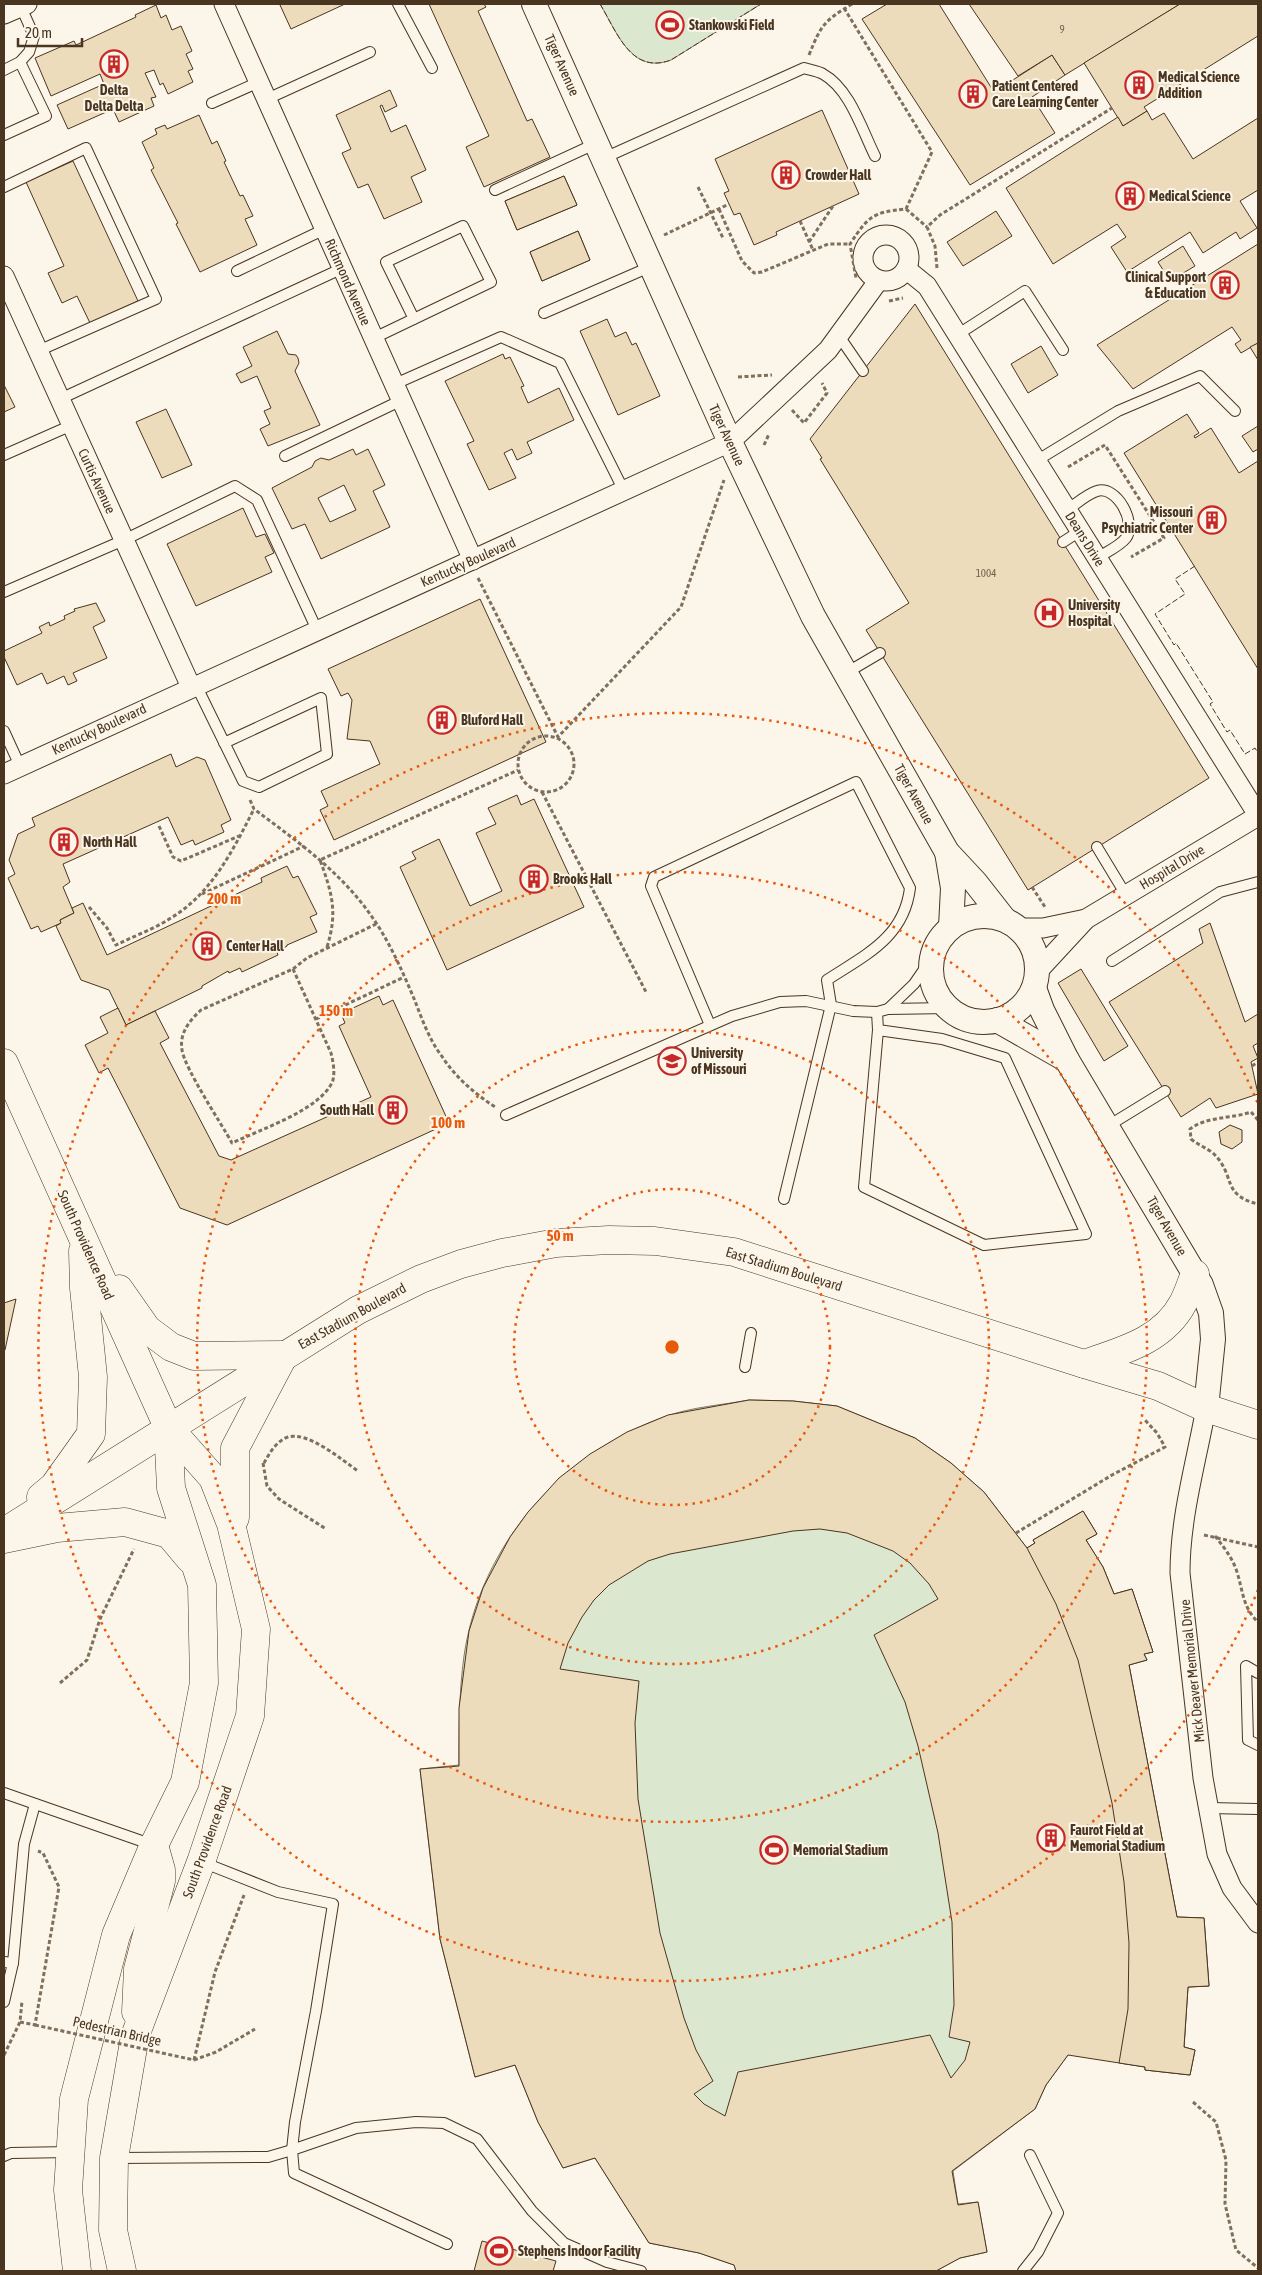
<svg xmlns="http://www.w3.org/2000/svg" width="1262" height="2275" font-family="'Asap Condensed',sans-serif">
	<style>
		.green { fill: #dce7d0; stroke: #887966 }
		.building { fill: #ecdcbc; stroke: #4a3520; fill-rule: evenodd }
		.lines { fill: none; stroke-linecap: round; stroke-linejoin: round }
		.service-casing { stroke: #4a3520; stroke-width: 12 }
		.minor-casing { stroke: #4a3520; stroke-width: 21 }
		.tertiary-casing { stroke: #4a3520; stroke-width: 26 }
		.primary-casing { stroke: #4a3520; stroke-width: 29 }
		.path { stroke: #7f6f5c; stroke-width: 3; stroke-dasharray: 4 2.5; stroke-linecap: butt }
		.service { stroke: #fbf6e9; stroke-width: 10 }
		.minor { stroke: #fbf6e9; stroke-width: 19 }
		.tertiary { stroke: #fbf6e9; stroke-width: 24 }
		.primary { stroke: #fbf6e9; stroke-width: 28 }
		.path-bridge { stroke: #7f6f5c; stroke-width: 3; stroke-dasharray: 4 2.5; stroke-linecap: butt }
		.fence { stroke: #4a3520; stroke-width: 1; stroke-dasharray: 6 2.5; stroke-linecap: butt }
		.ring { fill: none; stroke: #e8590c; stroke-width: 2.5; stroke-dasharray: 2.5 5 }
		.labels { text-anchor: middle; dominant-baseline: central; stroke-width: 4; stroke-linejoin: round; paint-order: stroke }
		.number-label { font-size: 11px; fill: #725f47 }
		.poi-label { font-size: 14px; font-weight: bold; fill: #4a3520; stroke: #fbf6e9; text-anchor: start }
		.street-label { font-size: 14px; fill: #4a3520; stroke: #fbf6e9 }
		.centre { fill: #e8590c; stroke: #fbf6e9; stroke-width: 2.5 }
		.ring-label { font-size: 15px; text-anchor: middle; font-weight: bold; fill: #e8590c; stroke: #fbf6e9; stroke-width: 4; stroke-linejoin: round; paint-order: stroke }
	</style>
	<rect width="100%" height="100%" fill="#fbf6e9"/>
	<g class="green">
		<path d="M600 4H761L671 60C631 75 617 32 600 4Z"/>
		<path d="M749 1400 793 1401 837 1406 915 1438 951 1463 984 1492 1027 1548 1068 2055 1046 2085 1035 2109 953 2171 958 2204 978 2202 987 2252 960 2258 936 2271H736L734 2265 699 2253 649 2243 595 2158 563 2168 538 2122 515 2065 475 2077 440 1939 420 1769 459 1765C459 1729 459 1692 464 1656 480 1545 562 1452 667 1416 692 1407 722 1405 749 1400Z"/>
	</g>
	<g class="building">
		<path d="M282 4H345L291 29 280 5Z"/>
		<path d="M429 4H484L486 7 478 11 527 121 532 119 550 157 484 187 466 147 489 136Z"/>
		<path d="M887 4H939L994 92 1052 55 1065 75 1032 97 1055 133 970 185 862 19Z"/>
		<path d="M969 4H1180L1065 75 1052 55 1018 76Z"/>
		<path d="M1180 4H1258V36L1144 107 1147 111 1123 126 1084 63Z"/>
		<path d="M156 5 161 18 166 15 172 30 181 26 192 51 186 54 193 69 188 71 193 82 168 94 163 83 160 85 154 70 145 73 156 97 151 98 154 106 119 122 113 109 68 129 57 105 104 84 100 74 51 96 35 58 74 41 76 45 136 17 135 15Z"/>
		<path d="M390 90 397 106 385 112 382 105 380 106 391 132 406 125 426 170 411 177 422 202 384 219 368 184 358 188 342 153 351 149 336 115Z"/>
		<path d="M822 110 859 194 776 232 777 235 754 245 740 213 734 215 724 193 729 191 715 159Z"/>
		<path d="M1147 111 1152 120 1164 113 1193 159 1258 118V190L1240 201 1257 228 1240 239 1236 232 1203 253 1190 232 1127 272 1111 247 1126 237 1117 224 1053 264 1006 188 1118 117 1123 126Z"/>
		<path d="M199 115 212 144 217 141 226 161 224 162 240 196 243 195 253 216 245 219 257 245 200 272 176 224 178 223 151 170 154 168 142 142 157 134 155 129 165 125 167 129Z"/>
		<path d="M73 161 138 301 90 323 77 296 62 303 48 273 64 266 26 182Z"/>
		<path d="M564 176 577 205 517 230 505 201Z"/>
		<path d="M564 176 577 205 517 230 505 201Z"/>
		<path d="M996 211 1012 236 963 266 947 242Z"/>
		<path d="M578 231 590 260 542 281 530 252Z"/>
		<path d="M578 231 590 260 542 281 530 252Z"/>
		<path d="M1258 244V343L1241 353 1235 344 1241 340 1232 327 1133 389 1097 345Z"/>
		<path d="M1183 246 1195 266 1170 281 1158 262Z"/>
		<path d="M915 304 1209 778 1028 890 866 630 909 603 820 459 822 458 810 439Z"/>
		<path d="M607 319 615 337 626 332 632 345 636 343 660 396 618 415 580 331Z"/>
		<path d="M277 331 288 354 296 355 298 358 299 363 295 371 320 425 268 446 260 429 270 424 264 411 271 408 257 376 241 383 236 374 252 366 243 347Z"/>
		<path d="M1258 343V360L1250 347Z"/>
		<path d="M1041 346 1058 375 1028 393 1011 364Z"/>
		<path d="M503 354 505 359 510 357 524 386 521 387 528 403 559 388 574 420 527 442 532 453 517 460 512 449 504 453 516 478 489 490 467 444 474 441 445 381Z"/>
		<path d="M4 385 15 407 4 412Z"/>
		<path d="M166 409 192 465 162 478 136 422Z"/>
		<path d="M1187 414 1199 433 1194 436 1195 438 1211 428 1239 473 1258 461V669L1124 453Z"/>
		<path d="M1258 426V449L1253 452 1242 436Z"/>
		<path d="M353 449 356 455 368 449 385 485 373 491 390 527 321 559 305 524 292 529 272 488 312 467 315 461 321 458 329 460ZM344 485 356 510 330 522 318 498Z"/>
		<path d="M243 508 256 537 265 534 274 553 265 557 272 572 196 606 167 544Z"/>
		<path d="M480 599 546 742 334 840 320 810 328 806 321 791 380 764 370 741 347 739 352 700 348 693 341 696 328 669Z"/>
		<path d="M96 603 105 621 93 627 107 658 73 673 77 681 68 685 64 676 47 684 42 673 17 685 4 657V651L42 633 39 627 49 622 50 626 65 619 64 616 75 611 74 609Z"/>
		<path d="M171 754 176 767 197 757 205 760 231 820 221 825 224 832 195 845 193 840 181 845 168 817 63 864 70 882 63 887 74 913 60 920 61 923 41 932 38 926 31 929 8 878 15 874 9 860 18 834 35 826 32 818Z"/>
		<path d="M517 795 521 805 534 799 584 907 447 970 400 867 416 859 412 852 439 839 470 906 502 891 476 833 496 824 488 808Z"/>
		<path d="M287 866 293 878 298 876 317 914 310 917 317 932 287 945V946L277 952 278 955 242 972 240 968 229 973 228 971 202 986V988L126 1025 109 990 81 980 56 926 61 923 60 920 74 913 72 908 83 903 107 955 262 882 261 878Z"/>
		<path d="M1210 923 1245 1022 1258 1014V1043L1253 1046 1258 1058 1251 1062 1258 1094 1216 1108 1210 1098 1181 1117 1109 1002 1203 943 1199 929Z"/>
		<path d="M1081 969 1128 1046 1104 1061 1058 983Z"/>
		<path d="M379 996 383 1005 393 1000 449 1123 227 1225 180 1208 108 1068 99 1073 85 1045 108 1033 100 1017 118 1008 126 1025 155 1011 169 1038 160 1043 219 1156 231 1160 371 1097 339 1026 345 1023 342 1016 354 1011 353 1008Z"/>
		<path d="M1230 1125 1242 1130V1142L1232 1149 1221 1144 1219 1132Z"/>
		<path d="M16 1299 5 1350H4V1303Z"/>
		<path d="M749 1400 793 1401 837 1406 915 1438 951 1463 984 1492 1027 1548 1035 1543 1033 1540 1083 1511 1097 1534 1086 1540 1103 1567 1114 1594 1132 1589 1153 1652 1144 1654 1147 1660 1129 1665 1177 1917 1204 1918 1209 1986 1188 1987 1184 2047 1195 2050 1190 2075 1145 2070V2067L1068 2055 1046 2085 1035 2109 952 2171 958 2205 978 2202 987 2252 960 2258 936 2271H736L734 2265 699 2253 649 2243 595 2158 563 2168 538 2122 515 2065 475 2077 440 1939 420 1769 459 1766V1708L469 1631 483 1588 510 1537 528 1512 559 1478 590 1454 627 1432 668 1415ZM820 1529 847 1533 893 1551 910 1563 929 1584 938 1599 874 1635 905 1702 918 1746 938 1833 952 1922 954 2005 949 2037 970 2042 965 2060 951 2078 930 2035 738 2072 725 2116 704 2104 694 2094 713 2081 696 2050 684 2018 660 1933 638 1799 635 1723 639 1681 560 1669 568 1643 582 1617 594 1600 609 1585 648 1561 670 1554 793 1531Z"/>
		<path d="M1083 1511 1097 1534 1086 1540 1103 1567 1114 1594 1132 1589 1153 1652 1144 1654 1147 1660 1129 1665 1177 1917 1204 1918 1209 1986 1188 1987 1184 2047 1195 2050 1190 2075 1145 2070V2067L1119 2063 1128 2009 1129 1943 1124 1882 1112 1803 1078 1660 1056 1604 1027 1548 1035 1543 1033 1540Z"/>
		<path d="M482 2241 556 2261 553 2271H474Z"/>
	</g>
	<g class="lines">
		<g class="service-casing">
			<g id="service">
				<path d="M398 4 432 68"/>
				<path d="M20 62 29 52 34 36 21 7"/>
				<path d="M4 70 20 62 46 116 4 135"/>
				<path d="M267 99 370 52"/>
				<path d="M212 103 259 82"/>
				<path d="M604 158 804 68C810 70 818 71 823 74 850 89 862 130 875 156"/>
				<path d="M4 187 86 148 156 299 38 351"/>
				<path d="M495 190 597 143"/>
				<path d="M237 271 325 229"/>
				<path d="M544 313 652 266"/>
				<path d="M957 335 1025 291 1063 350"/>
				<path d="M839 336 863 371"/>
				<path d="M374 338 491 282 463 226 386 262 414 319"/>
				<path d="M395 384 501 337 560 363 624 491"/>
				<path d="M60 399 343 268"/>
				<path d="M4 455 72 425"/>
				<path d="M285 456 402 400"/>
				<path d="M1036 461 1118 411 1200 376 1235 411"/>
				<path d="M1067 510C1076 504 1087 494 1097 491 1117 485 1137 523 1126 538 1120 546 1105 553 1097 558"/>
				<path d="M1063 542 1080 531"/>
				<path d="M4 592 124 540 235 486 257 500 317 630"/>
				<path d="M846 673 880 653"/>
				<path d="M196 685 243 781 259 787 327 754 321 698 224 743"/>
				<path d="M4 731 20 766"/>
				<path d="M1097 847 1126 895"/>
				<path d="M1112 961 1220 892 1258 882"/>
				<path d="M888 1009 914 984 932 958"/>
				<path d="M877 1012 878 1030 864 1187 984 1245 1086 1234 1005 1058 942 1039 878 1030"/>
				<path d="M710 1025 651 886 654 877 856 782 910 888C904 938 865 955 827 980L831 1005 784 1199"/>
				<path d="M506 1115 732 1016 780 1002 806 1001 853 1011 877 1012 888 1009 949 1008"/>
				<path d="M1108 1126 1165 1091"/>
				<path d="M745 1367 751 1333"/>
				<path d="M1258 1673 1246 1666 1248 1740 1258 1745"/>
				<path d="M4 1793 153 1845"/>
				<path d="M1208 1808 1258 1809"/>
				<path d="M202 1862 278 1892 333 1904 316 2011 295 2122 292 2150 356 2128 416 2122 444 2123 477 2139 532 2211 564 2243 607 2262 641 2271"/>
				<path d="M4 1962 13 1963 4 2002"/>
				<path d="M13 1963 24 1844 35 1804"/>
				<path d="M4 2156 11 2153 70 2152"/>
				<path d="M116 2158 268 2157 292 2150 294 2173 447 2244"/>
				<path d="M1023 2271 1038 2252 1058 2213 1030 2155"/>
			</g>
		</g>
		<g class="minor-casing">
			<g id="minor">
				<path d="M224 4 473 560"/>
				<path d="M4 14 27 4"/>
				<circle cx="886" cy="258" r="23"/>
				<path d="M906 269 927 286 1258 815"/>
				<path d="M4 276 191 687"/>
				<path d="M4 774 730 442 828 350 879 280"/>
				<path d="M1018 928H1043L1086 919"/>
				<path d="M1037 972 1086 919 1258 816"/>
				<path d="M1206 1408C1196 1463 1180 1517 1180 1573L1203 1778 1217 1854 1232 1888 1258 1923"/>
			</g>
		</g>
		<g class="tertiary-casing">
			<g id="tertiary">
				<path d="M534 4 730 442 813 616 947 852 975 882 1004 919"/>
				<path d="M947 852 953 888 951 927"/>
				<circle cx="984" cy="969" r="53"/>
				<path d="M1034 988 1042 1010 1067 1060 1201 1285 1211 1313 1213 1339 1206 1408"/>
				<path d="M997 1020 1067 1060"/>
			</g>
		</g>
		<g class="primary-casing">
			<g id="primary">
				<path d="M4 1063 168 1427 213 1478 231 1524 256 1629 250 1716 201 1862 135 2036 114 2158 113 2230 122 2271"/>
				<path d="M119 1289 147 1329 171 1347 194 1356 284 1355 235 1448V1518"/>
				<path d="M1084 1364C1121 1351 1163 1341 1183 1303 1188 1294 1191 1283 1195 1274"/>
				<path d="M41 1497 54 1486 91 1434 93 1377 84 1288 83 1251"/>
				<path d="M4 1532 358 1310 421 1279 461 1264 502 1253 556 1243 609 1240 655 1241 734 1252 1084 1364 1158 1386 1206 1408 1258 1425"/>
				<path d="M4 1539 57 1528 125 1522 169 1534 190 1559"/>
				<path d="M136 2012 138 1969 161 1881V1870L154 1845"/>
				<path d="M77 2271 68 2190 74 2099 116 1935 154 1845 185 1782 204 1683 202 1585 171 1488 168 1427"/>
			</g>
		</g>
		<g class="path">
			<path d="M844 8 932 152 906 209C872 212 868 217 850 244L856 278"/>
			<path d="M809 55C821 25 824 21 852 4"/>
			<path d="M698 187 723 238"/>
			<path d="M719 209 742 261 754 273 762 272 828 244H850"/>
			<path d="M906 209 927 227"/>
			<path d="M800 221 813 250"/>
			<path d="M664 235 729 204"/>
			<path d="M809 242 833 206"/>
			<path d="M937 268 935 246 927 227 940 215 1112 108"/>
			<path d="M889 301 903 298"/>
			<path d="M738 377 772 375"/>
			<path d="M792 410 804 423 827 393 822 383"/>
			<path d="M764 445 769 434"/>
			<path d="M1068 467 1105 445 1164 538 1131 557"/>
			<path d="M478 578 558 737 681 607 724 480"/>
			<circle cx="546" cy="764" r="28"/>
			<path d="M542 792 646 992"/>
			<path d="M250 800 254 809C294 839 337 869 367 910 387 936 402 970 415 1001 422 1019 429 1039 441 1055 455 1077 474 1093 495 1107"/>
			<path d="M159 826 173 857 181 861 239 836"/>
			<path d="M1032 887 1045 907"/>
			<path d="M202 894 304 846"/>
			<path d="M89 907 107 928 116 945C134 936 154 929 171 918 212 893 233 850 254 809"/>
			<path d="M327 947C338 912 332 893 320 860L518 770"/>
			<path d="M293 969 331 1053C333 1061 335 1071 333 1080 323 1109 259 1130 232 1143 221 1123 185 1069 182 1050 179 1033 190 1020 201 1010L293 969 307 958 376 924"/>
			<path d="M316 1019 404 977"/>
			<path d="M1252 1066 1258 1062"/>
			<path d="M1258 1120 1251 1112C1231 1119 1207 1116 1190 1129L1191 1139C1198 1145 1207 1148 1214 1154 1236 1176 1221 1195 1258 1204"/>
			<path d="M263 1463 267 1486 279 1499 326 1529"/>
			<path d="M264 1463C269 1454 276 1441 288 1437 308 1431 342 1460 358 1471"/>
			<path d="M1016 1533 1112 1475 1165 1447 1157 1433 1144 1419"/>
			<path d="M1204 1535 1258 1547"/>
			<path d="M1215 1536C1223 1546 1231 1556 1236 1569 1243 1589 1242 1607 1258 1622"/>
			<path d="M60 1683 87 1660 100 1619 134 1549"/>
			<path d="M20 2022 35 2025 59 1887 43 1853 38 1851"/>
			<path d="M4 2055 20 2022 22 2001"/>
			<path d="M194 2060 215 1972 244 1895"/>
			<path d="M194 2060 216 2052 255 2029"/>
			<path d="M1193 2102 1216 2122 1226 2160 1225 2204 1236 2250 1258 2268"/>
		</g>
		<use href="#service" class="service"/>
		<use href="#minor" class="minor"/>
		<use href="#tertiary" class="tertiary"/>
		<use href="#primary" class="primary"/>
		<path class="path-bridge" d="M35 2025 194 2060"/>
		<g class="fence">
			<path d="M600 4C617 32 631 75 671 60L761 4"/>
			<path d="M1195 566 1175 579 1185 594 1155 614 1174 645 1176 643 1213 702 1210 704 1227 732 1230 730 1245 754 1255 748 1258 753"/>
		</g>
	</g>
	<g class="ring">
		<circle cx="672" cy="1347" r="158"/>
		<circle cx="672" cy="1347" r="317"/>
		<circle cx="672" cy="1347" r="475"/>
		<path d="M1258 1590A634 634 0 1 1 1258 1104"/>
	</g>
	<defs>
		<g id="stadium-ring" transform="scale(1.4375)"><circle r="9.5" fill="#fbf6e9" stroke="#c62828" stroke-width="1.5"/><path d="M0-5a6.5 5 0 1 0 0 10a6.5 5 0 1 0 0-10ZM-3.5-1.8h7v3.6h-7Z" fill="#c62828"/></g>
		<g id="building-ring" transform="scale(1.4375)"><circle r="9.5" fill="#fbf6e9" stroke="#c62828" stroke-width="1.5"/><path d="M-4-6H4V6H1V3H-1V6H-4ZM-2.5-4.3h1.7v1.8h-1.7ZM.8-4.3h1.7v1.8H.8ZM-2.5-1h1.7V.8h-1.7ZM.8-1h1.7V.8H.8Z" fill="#c62828"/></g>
		<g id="hospital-ring" transform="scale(1.4375)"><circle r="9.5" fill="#fbf6e9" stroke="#c62828" stroke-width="1.5"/><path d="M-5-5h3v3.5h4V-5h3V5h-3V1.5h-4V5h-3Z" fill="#c62828"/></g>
		<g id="university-ring" transform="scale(1.4375)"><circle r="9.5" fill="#fbf6e9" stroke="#c62828" stroke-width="1.5"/><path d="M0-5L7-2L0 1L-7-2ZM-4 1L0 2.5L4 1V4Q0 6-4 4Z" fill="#c62828"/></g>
	</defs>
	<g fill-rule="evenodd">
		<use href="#stadium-ring" x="670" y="25"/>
		<use href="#building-ring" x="114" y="64"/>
		<use href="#building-ring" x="1139" y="85"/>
		<use href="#building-ring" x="973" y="94"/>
		<use href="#building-ring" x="786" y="175"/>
		<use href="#building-ring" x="1130" y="196"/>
		<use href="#building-ring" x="1225" y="285"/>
		<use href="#building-ring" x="1212" y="520"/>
		<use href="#hospital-ring" x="1049" y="613"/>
		<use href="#building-ring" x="442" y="720"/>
		<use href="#building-ring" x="64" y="842"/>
		<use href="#building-ring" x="534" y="879"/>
		<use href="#building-ring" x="207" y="946"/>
		<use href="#university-ring" x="672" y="1061"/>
		<use href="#building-ring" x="393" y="1110"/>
		<use href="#building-ring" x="1051" y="1838"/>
		<use href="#stadium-ring" x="774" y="1850"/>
		<use href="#stadium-ring" x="499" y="2251"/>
	</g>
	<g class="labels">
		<g class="number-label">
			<text x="1062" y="29">9</text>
			<text x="986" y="573">1004</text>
		</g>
		<g class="poi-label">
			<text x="689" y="25">Stankowski Field</text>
			<text x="1158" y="77">Medical Science<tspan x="1158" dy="16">Addition</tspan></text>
			<text x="992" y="86">Patient Centered<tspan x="992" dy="16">Care Learning Center</tspan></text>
			<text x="114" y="90" text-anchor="middle">Delta<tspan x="114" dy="16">Delta Delta</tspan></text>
			<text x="805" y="175">Crowder Hall</text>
			<text x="1149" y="196">Medical Science</text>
			<text x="1206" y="277" text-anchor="end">Clinical Support<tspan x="1206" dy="16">&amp; Education</tspan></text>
			<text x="1193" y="512" text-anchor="end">Missouri<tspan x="1193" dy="16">Psychiatric Center</tspan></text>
			<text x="1068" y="605">University<tspan x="1068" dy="16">Hospital</tspan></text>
			<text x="461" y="720">Bluford Hall</text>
			<text x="83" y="842">North Hall</text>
			<text x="553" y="879">Brooks Hall</text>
			<text x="226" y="946">Center Hall</text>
			<text x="691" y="1053">University<tspan x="691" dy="16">of Missouri</tspan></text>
			<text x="374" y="1110" text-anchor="end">South Hall</text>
			<text x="1070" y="1830">Faurot Field at<tspan x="1070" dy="16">Memorial Stadium</tspan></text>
			<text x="793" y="1850">Memorial Stadium</text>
			<text x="518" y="2251">Stephens Indoor Facility</text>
		</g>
		<g class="street-label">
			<text transform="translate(562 65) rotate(66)">Tiger Avenue</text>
			<text transform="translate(348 282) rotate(66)">Richmond Avenue</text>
			<text transform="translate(727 435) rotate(65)">Tiger Avenue</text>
			<text transform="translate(97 481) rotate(65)">Curtis Avenue</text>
			<text transform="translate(1085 539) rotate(58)">Deans Drive</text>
			<text transform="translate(468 562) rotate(-24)">Kentucky Boulevard</text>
			<text transform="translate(99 729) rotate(-25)">Kentucky Boulevard</text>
			<text transform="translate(914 794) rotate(61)">Tiger Avenue</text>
			<text transform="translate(1172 867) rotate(-31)">Hospital Drive</text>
			<text transform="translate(1167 1226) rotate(60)">Tiger Avenue</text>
			<text transform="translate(86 1245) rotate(66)">South Providence Road</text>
			<text transform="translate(784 1269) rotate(17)">East Stadium Boulevard</text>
			<text transform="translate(352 1316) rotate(-29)">East Stadium Boulevard</text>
			<text transform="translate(1192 1671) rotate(-96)">Mick Deaver Memorial Drive</text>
			<text transform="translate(207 1842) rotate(-70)">South Providence Road</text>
			<text transform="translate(117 2031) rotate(13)">Pedestrian Bridge</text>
		</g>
	</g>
	<circle cx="672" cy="1347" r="8" class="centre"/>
	<g class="ring-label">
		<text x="224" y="904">200 m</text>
		<text x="336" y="1016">150 m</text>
		<text x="448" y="1128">100 m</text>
		<text x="560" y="1241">50 m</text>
	</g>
	<rect width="1262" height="2275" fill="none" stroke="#4a3520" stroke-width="10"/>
	<path d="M18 38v8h64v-8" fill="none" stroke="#4a3520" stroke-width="2.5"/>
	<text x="25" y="38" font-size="15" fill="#4a3520" stroke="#fbf6e9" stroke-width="4" paint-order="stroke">20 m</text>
</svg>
